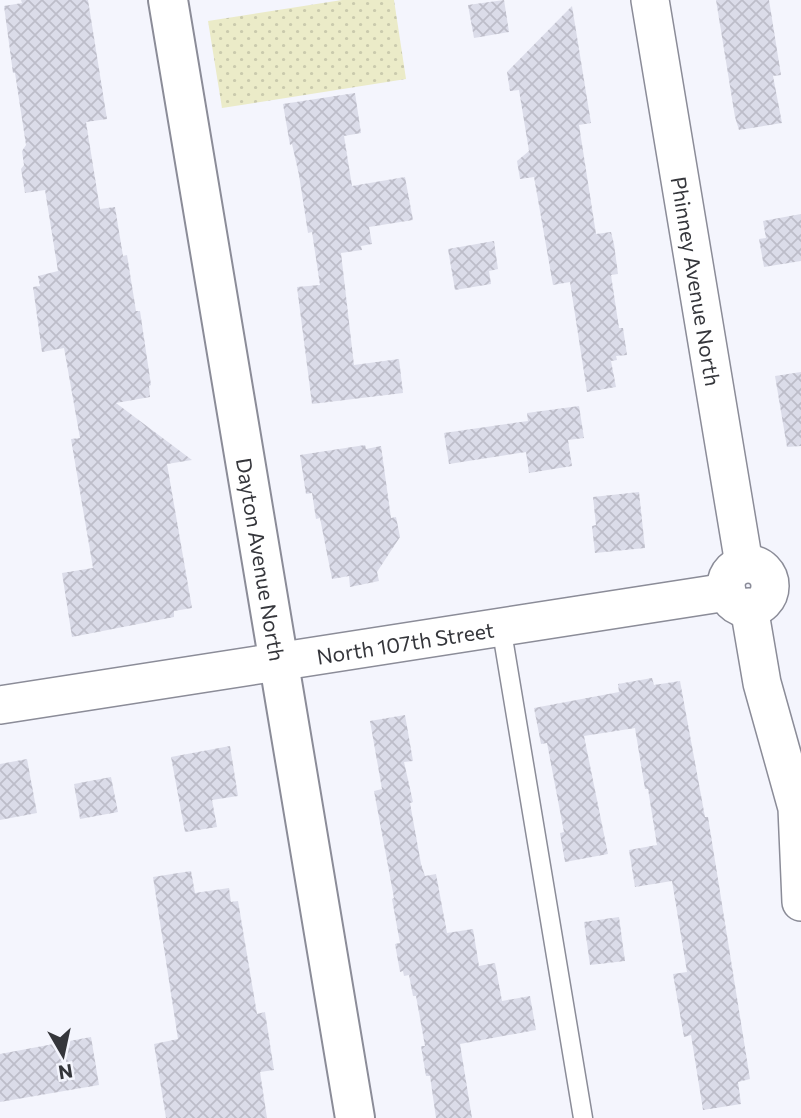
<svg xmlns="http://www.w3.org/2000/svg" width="801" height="1118" font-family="Commissioner,sans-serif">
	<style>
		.grass { fill: url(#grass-dots) }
		.building { fill: url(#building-cross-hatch) }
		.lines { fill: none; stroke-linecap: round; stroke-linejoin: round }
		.lane-casing { stroke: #8b8c98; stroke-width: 21 }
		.street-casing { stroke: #8b8c98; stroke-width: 40 }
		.secondary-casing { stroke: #8b8c98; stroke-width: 42 }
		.lane { stroke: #fff; stroke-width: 18 }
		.street { stroke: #fff; stroke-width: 37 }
		.secondary { stroke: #fff; stroke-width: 38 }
		.labels { text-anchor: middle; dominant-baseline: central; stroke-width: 5; stroke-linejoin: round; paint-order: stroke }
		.street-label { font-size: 21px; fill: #35363b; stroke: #f4f5fd }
	</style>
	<defs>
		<pattern id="grass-dots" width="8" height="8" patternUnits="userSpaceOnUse" patternTransform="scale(1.75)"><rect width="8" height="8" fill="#ebebc8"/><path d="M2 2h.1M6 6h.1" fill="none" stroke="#cacaad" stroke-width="1.8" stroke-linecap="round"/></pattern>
		<pattern id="building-cross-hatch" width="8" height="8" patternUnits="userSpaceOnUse" patternTransform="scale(1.75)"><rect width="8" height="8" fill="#dbdce9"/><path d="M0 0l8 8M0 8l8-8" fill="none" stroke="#bdbdc9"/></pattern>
	</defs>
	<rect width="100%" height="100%" fill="#f4f5fd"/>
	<path class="grass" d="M342 0H394L406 79 222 108 208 21Z"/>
	<g class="building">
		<path d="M21 0H88L107 119 86 122 100 209 115 207 123 256 127 255 136 311H140L151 385 149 386 150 397 116 403 192 460 167 464 192 608 174 611V617L72 637 62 573 93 568 71 439 80 438 64 348 42 352 33 287 40 286 38 276 58 271 45 190 25 193 21 169 24 165 22 151 26 145 15 73H13L4 6 22 3Z"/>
		<path d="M504 0 509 32 474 38 468 5Z"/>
		<path d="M716 0H769L781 75 773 76 782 123 739 130 735 117Z"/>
		<path d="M572 6 591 123 579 125 596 234 611 232 614 244 618 274 611 275 619 328H623L627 355 616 356 617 360 611 361 616 387 587 392 570 282 553 285 534 177 520 179 517 161 529 151 519 90 510 91 507 72Z"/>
		<path d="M355 93 361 133 344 136 352 186 405 177 413 220 369 227 372 244 361 246 362 250 341 253 354 365 399 359 403 393 312 404 297 287 320 285 312 232 308 233 299 175 292 144 290 145 283 104Z"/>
		<path d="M801 214V261L764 267 759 239 766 238 763 221Z"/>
		<path d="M494 241 498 269 489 271 491 284 455 290 448 249Z"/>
		<path d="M801 372V446L787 447 775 376Z"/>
		<path d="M579 406 584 438 568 440 572 466 529 473 526 452 449 464 444 433 528 421 527 413Z"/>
		<path d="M365 445 366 449 381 446 391 518 396 517 400 537 377 572 379 581 350 587 349 576 332 579 320 518 316 519 312 493 306 494 300 455Z"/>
		<path d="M639 492 645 548 595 553 592 526 596 525 593 497Z"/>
		<path d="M652 678 654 685 680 681 705 817H708L750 1079 738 1082 741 1104 703 1110 691 1035 684 1037 673 974 687 972 672 881 635 887 629 850 657 845 648 789H645L635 728 584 736 608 854 565 862 560 833 564 832 547 743 541 744 534 708 619 692 618 684Z"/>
		<path d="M405 715 413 761 404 762 413 802 410 803 421 864 425 876 436 874 447 933 473 929 479 966 495 963 502 1001 530 996 536 1030 460 1044 472 1118H436L430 1076H426L421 1046H425L416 996H413L409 975 404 976 403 971 400 972 395 944 400 943 392 899 394 898 374 791 382 789 370 721Z"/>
		<path d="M230 746 238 796 212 800 217 827 185 832 171 757Z"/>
		<path d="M27 759 37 813 0 820V764Z"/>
		<path d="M111 777 118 812 80 819 74 784Z"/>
		<path d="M191 871 195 893 229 888 231 902 238 901 257 1014 265 1012 274 1070 260 1072 267 1118H166L154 1044 178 1039 153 877Z"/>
		<path d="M619 917 625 961 590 965 584 922Z"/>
		<path d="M91 1037 99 1085 0 1102V1054Z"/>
	</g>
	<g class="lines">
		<g class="lane-casing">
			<path id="lane" d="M501 626 583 1118"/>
		</g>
		<g class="street-casing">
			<g id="street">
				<path id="s1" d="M650 0 744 564"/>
				<circle cx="748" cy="586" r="22"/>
				<path d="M749 607 762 683 797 808 801 902"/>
				<path id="s2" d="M0 705 727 592"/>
			</g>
		</g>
		<g class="secondary-casing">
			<g id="secondary">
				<path id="s3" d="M168 0 355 1118"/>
			</g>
		</g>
		<use href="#lane" class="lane"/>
		<use href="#street" class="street"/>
		<use href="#secondary" class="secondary"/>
	</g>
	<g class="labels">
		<g class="street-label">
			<text stroke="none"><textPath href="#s1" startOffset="285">Phinney Avenue North</textPath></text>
			<text stroke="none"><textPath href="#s3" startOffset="567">Dayton Avenue North</textPath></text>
			<text stroke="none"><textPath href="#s2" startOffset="410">North 107th Street</textPath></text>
		</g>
	</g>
	<g transform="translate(63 1055) rotate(171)" stroke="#f4f5fd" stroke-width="5" paint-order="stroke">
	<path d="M0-5L12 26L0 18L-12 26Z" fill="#35363b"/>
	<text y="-10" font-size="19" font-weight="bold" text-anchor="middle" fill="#35363b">N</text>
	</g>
</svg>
